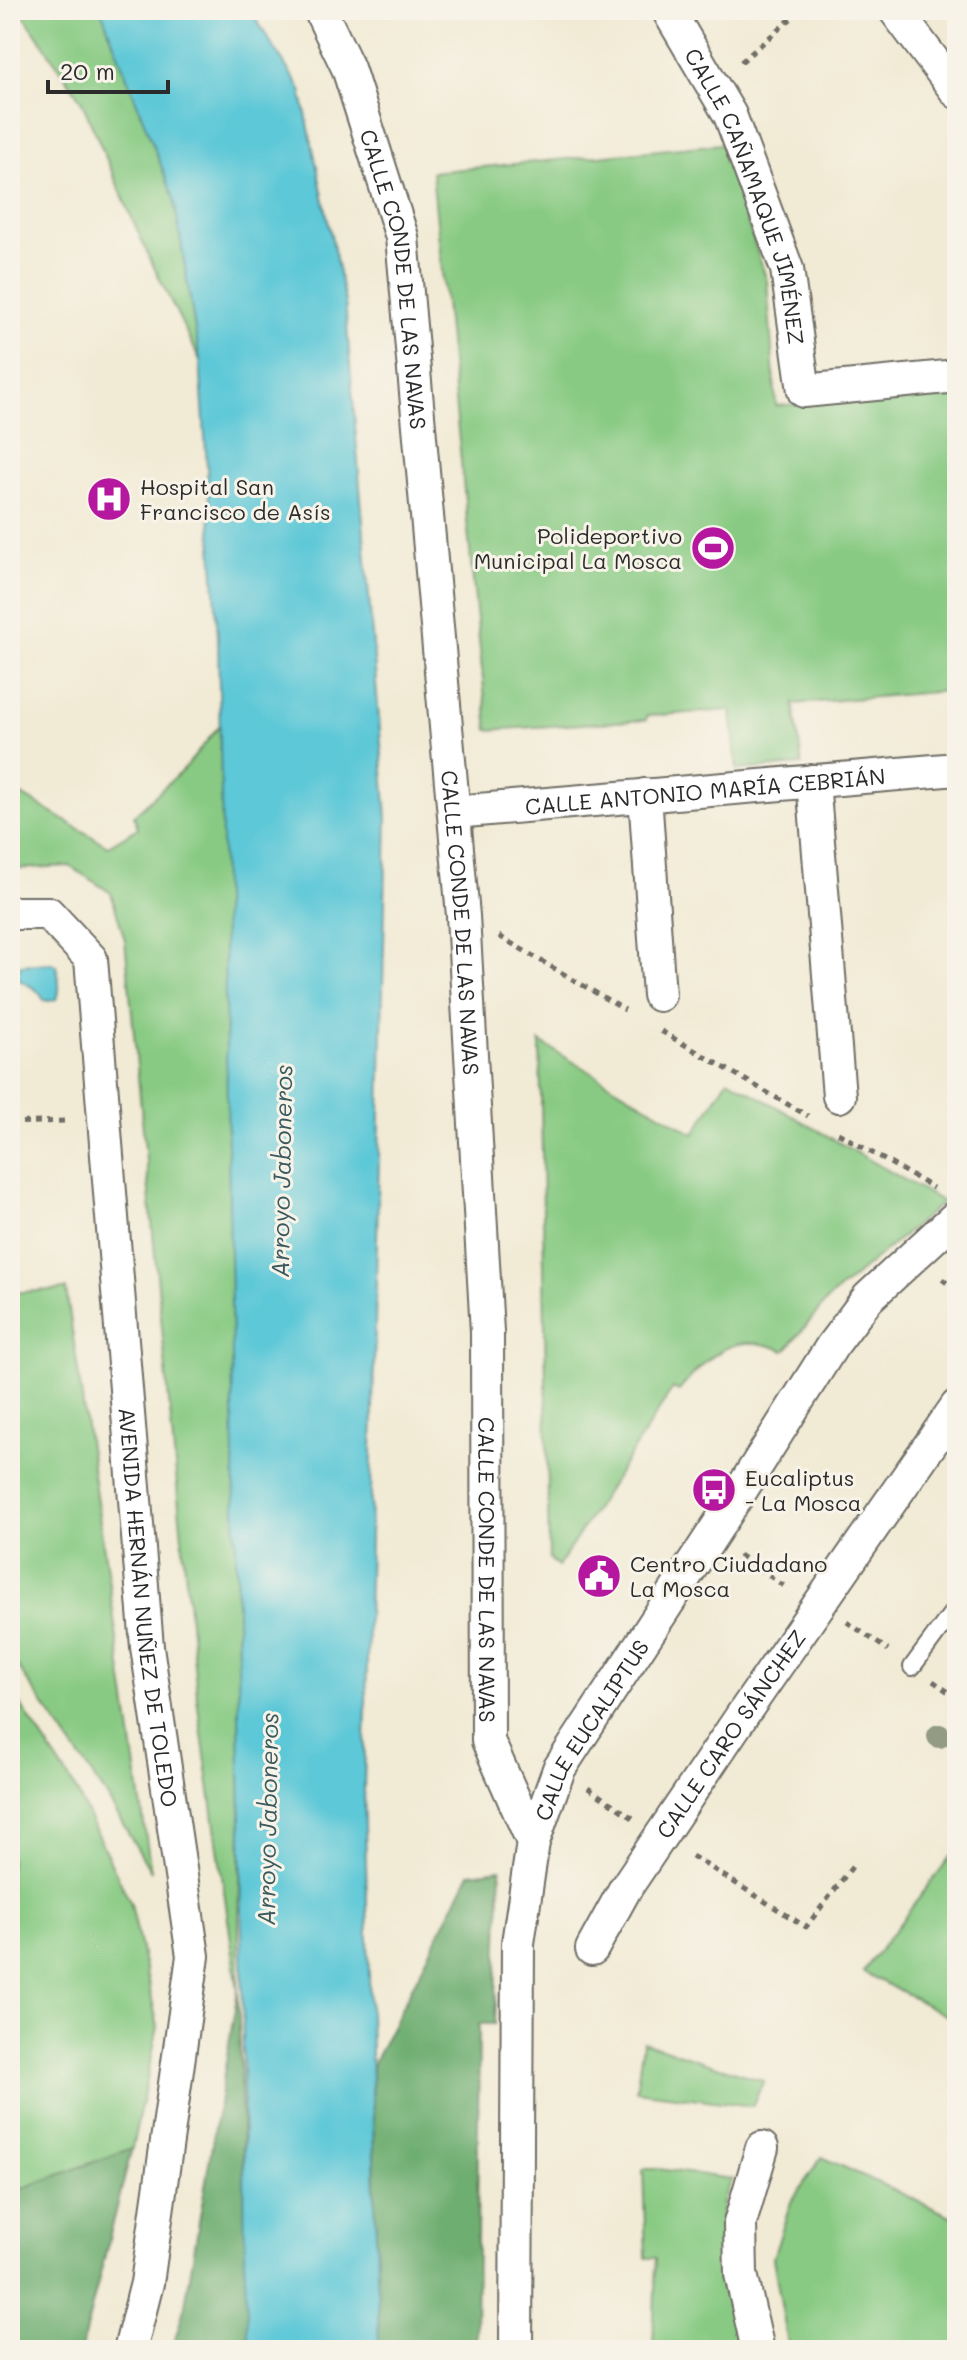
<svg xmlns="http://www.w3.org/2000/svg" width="967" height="2360" font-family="Mali,sans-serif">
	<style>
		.green { fill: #88ca83; stroke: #5a7a57; stroke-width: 2 }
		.forest { fill: #6eae71; stroke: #4c6c4e; stroke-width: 2 }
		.water { fill: #5dc8d7; stroke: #447a81; stroke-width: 2 }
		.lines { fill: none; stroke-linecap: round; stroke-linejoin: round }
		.lane-casing { stroke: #706e66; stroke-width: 20 }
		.street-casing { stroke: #706e66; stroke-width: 36 }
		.path { stroke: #706e66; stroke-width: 5; stroke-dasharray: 6 6; stroke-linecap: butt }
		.lane { stroke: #fff; stroke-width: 16 }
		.street { stroke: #fff; stroke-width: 32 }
		.tree { fill: #949b85 }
		.labels { text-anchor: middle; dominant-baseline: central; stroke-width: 6; stroke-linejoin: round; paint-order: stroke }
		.street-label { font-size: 22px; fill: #2b2b2b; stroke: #f7f3e8 }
		.poi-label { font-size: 22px; fill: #2b2b2b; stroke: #f7f3e8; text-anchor: start }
		.water-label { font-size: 24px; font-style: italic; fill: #3a5a5f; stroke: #f7f3e8 }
	</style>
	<rect width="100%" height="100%" fill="#f7f3e8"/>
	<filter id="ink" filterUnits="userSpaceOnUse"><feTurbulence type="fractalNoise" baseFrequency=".0125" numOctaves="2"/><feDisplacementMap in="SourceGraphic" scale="16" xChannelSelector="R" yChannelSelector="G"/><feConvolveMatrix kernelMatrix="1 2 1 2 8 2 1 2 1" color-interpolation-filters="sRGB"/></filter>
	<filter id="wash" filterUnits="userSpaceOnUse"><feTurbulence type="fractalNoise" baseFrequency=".006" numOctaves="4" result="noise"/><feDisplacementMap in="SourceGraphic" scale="32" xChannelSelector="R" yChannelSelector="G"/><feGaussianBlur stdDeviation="1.8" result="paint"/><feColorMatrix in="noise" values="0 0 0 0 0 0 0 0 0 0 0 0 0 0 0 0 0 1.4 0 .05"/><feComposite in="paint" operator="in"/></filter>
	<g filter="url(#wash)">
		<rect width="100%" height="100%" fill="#f1ead4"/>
		<g class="green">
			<path d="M20 10H101L174 198 200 360 149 257 81 100Z"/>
			<path d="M721 144 767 281 776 406 957 388V690L794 704 802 765 737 770 731 710 647 716 646 720 488 730 432 172Z"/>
			<path d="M221 724 241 1818 238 1990 198 1706 125 940 111 893 70 866 10 869V795L20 794 108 846 138 828 134 815 185 768Z"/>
			<path d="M540 1042 694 1134 728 1079 943 1202 828 1299 785 1351C736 1330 710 1352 679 1391L673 1388 558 1567 549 1558Z"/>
			<path d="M66 1289 151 1872 106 1795 10 1656V1293Z"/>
			<path d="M10 1689 74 1786 131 1904 158 2027 132 2148 10 2193Z"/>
			<path d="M957 1848V2021L863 1972Z"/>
			<path d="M643 2042 764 2081 752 2106 636 2091Z"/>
			<path d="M822 2157 957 2219V2350H789L773 2258 791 2202Z"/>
			<path d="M643 2169H658L733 2179C705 2218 734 2306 744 2350H653L656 2258H646Z"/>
		</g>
		<g class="forest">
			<path d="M501 1869 495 2024H479L476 2350H379L372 2066 470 1873Z"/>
			<path d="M238 1990 249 2350H172L185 2305Z"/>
			<path d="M132 2148 81 2350H10V2193Z"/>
		</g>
		<g class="water">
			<path d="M101 10H250L301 90 345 302 387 818 364 1789 379 2350H249L245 2274 241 1818 218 638 200 360 174 199Z"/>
			<path d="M52 963 57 966C58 979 66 1006 44 1000 34 982 25 988 15 975L21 965Z"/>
		</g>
	</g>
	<g filter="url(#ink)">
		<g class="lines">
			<g class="lane-casing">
				<path id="lane" d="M912 1667 957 1606"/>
			</g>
			<g class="street-casing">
				<g id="street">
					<path id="s1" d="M320 10 348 68 402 237 463 916 487 1332 488 1741 533 1842"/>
					<path id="s2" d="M668 10 730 115 787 269 804 391 957 376"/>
					<path d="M895 10 957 92"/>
					<path d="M813 781 839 1096"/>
					<path d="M645 795 659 995"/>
					<path id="s3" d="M454 812 957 769"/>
					<path id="s4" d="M10 913H48L91 959 147 1647 193 1956 147 2283 130 2350"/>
					<path id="s5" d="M592 1949 625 1889 743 1714 957 1406"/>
					<path id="s6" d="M516 2350 518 1943 533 1842 559 1769 733 1503 832 1346 868 1298 957 1216"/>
					<path d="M758 2350 741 2274 740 2223 762 2148"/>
				</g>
			</g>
			<g class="path">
				<path d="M741 62 801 10"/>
				<path d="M499 936 625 1010"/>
				<path d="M661 1031 808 1116"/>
				<path d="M10 1123 67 1121"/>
				<path d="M838 1133 933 1188"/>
				<path d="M942 1279 957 1291"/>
				<path d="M739 1555 787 1588"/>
				<path d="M847 1622 888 1650"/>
				<path d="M933 1681 957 1698"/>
				<path d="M588 1788 633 1818"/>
				<path d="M692 1856 806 1927 852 1867"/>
			</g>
			<use href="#lane" class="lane"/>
			<use href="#street" class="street"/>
		</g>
		<circle class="tree" cx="939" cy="1736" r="12"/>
	</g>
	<defs>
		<g id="hospital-disc" transform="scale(2.3)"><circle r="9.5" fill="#b5179e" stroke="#f7f3e8"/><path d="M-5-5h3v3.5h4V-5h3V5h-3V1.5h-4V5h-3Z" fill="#fff"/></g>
		<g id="stadium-disc" transform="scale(2.3)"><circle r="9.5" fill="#b5179e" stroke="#f7f3e8"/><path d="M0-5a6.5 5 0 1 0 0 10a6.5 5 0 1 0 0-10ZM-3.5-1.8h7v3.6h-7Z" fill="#fff"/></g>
		<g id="bus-disc" transform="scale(2.3)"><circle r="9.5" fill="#b5179e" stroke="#f7f3e8"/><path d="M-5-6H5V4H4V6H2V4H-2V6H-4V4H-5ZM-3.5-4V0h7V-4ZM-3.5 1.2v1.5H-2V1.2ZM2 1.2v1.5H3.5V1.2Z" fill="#fff"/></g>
		<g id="civic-disc" transform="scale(2.3)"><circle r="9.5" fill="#b5179e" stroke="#f7f3e8"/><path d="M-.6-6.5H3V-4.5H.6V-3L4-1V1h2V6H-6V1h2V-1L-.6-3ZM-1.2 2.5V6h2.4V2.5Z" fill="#fff"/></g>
	</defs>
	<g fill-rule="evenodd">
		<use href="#hospital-disc" x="109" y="499"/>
		<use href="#stadium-disc" x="713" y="548"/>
		<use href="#bus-disc" x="714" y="1490"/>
		<use href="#civic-disc" x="599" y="1576"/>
	</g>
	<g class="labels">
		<g class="street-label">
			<text stroke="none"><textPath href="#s2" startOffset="204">CALLE CAÑAMAQUE JIMÉNEZ</textPath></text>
			<text stroke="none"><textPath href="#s1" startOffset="282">CALLE CONDE DE LAS NAVAS</textPath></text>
			<text stroke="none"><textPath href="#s3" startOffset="252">CALLE ANTONIO MARÍA CEBRIÁN</textPath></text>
			<text stroke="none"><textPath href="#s1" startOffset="930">CALLE CONDE DE LAS NAVAS</textPath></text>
			<text stroke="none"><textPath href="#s1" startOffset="1578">CALLE CONDE DE LAS NAVAS</textPath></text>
			<text stroke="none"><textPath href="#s4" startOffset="752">AVENIDA HERNÁN NUÑEZ DE TOLEDO</textPath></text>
			<text stroke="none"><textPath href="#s6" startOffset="636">CALLE EUCALIPTUS</textPath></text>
			<text stroke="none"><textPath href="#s5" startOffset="256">CALLE CARO SÁNCHEZ</textPath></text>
		</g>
		<g class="poi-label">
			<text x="140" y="486">Hospital San<tspan x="140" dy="25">Francisco de Asís</tspan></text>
			<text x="682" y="535" text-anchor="end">Polideportivo<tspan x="682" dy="25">Municipal La Mosca</tspan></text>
			<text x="745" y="1477">Eucaliptus<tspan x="745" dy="25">- La Mosca</tspan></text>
			<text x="630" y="1563">Centro Ciudadano<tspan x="630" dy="25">La Mosca</tspan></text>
		</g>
		<g class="water-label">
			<text transform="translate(281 1171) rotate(-89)">Arroyo Jaboneros</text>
			<text transform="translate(267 1819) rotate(-89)">Arroyo Jaboneros</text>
		</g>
	</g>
	<rect width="967" height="2360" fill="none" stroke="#f7f3e8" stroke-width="40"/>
	<path d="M48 80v12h120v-12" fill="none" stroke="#2b2b2b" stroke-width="4"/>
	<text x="60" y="80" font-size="24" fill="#2b2b2b" stroke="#f7f3e8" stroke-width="6" paint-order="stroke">20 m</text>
</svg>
